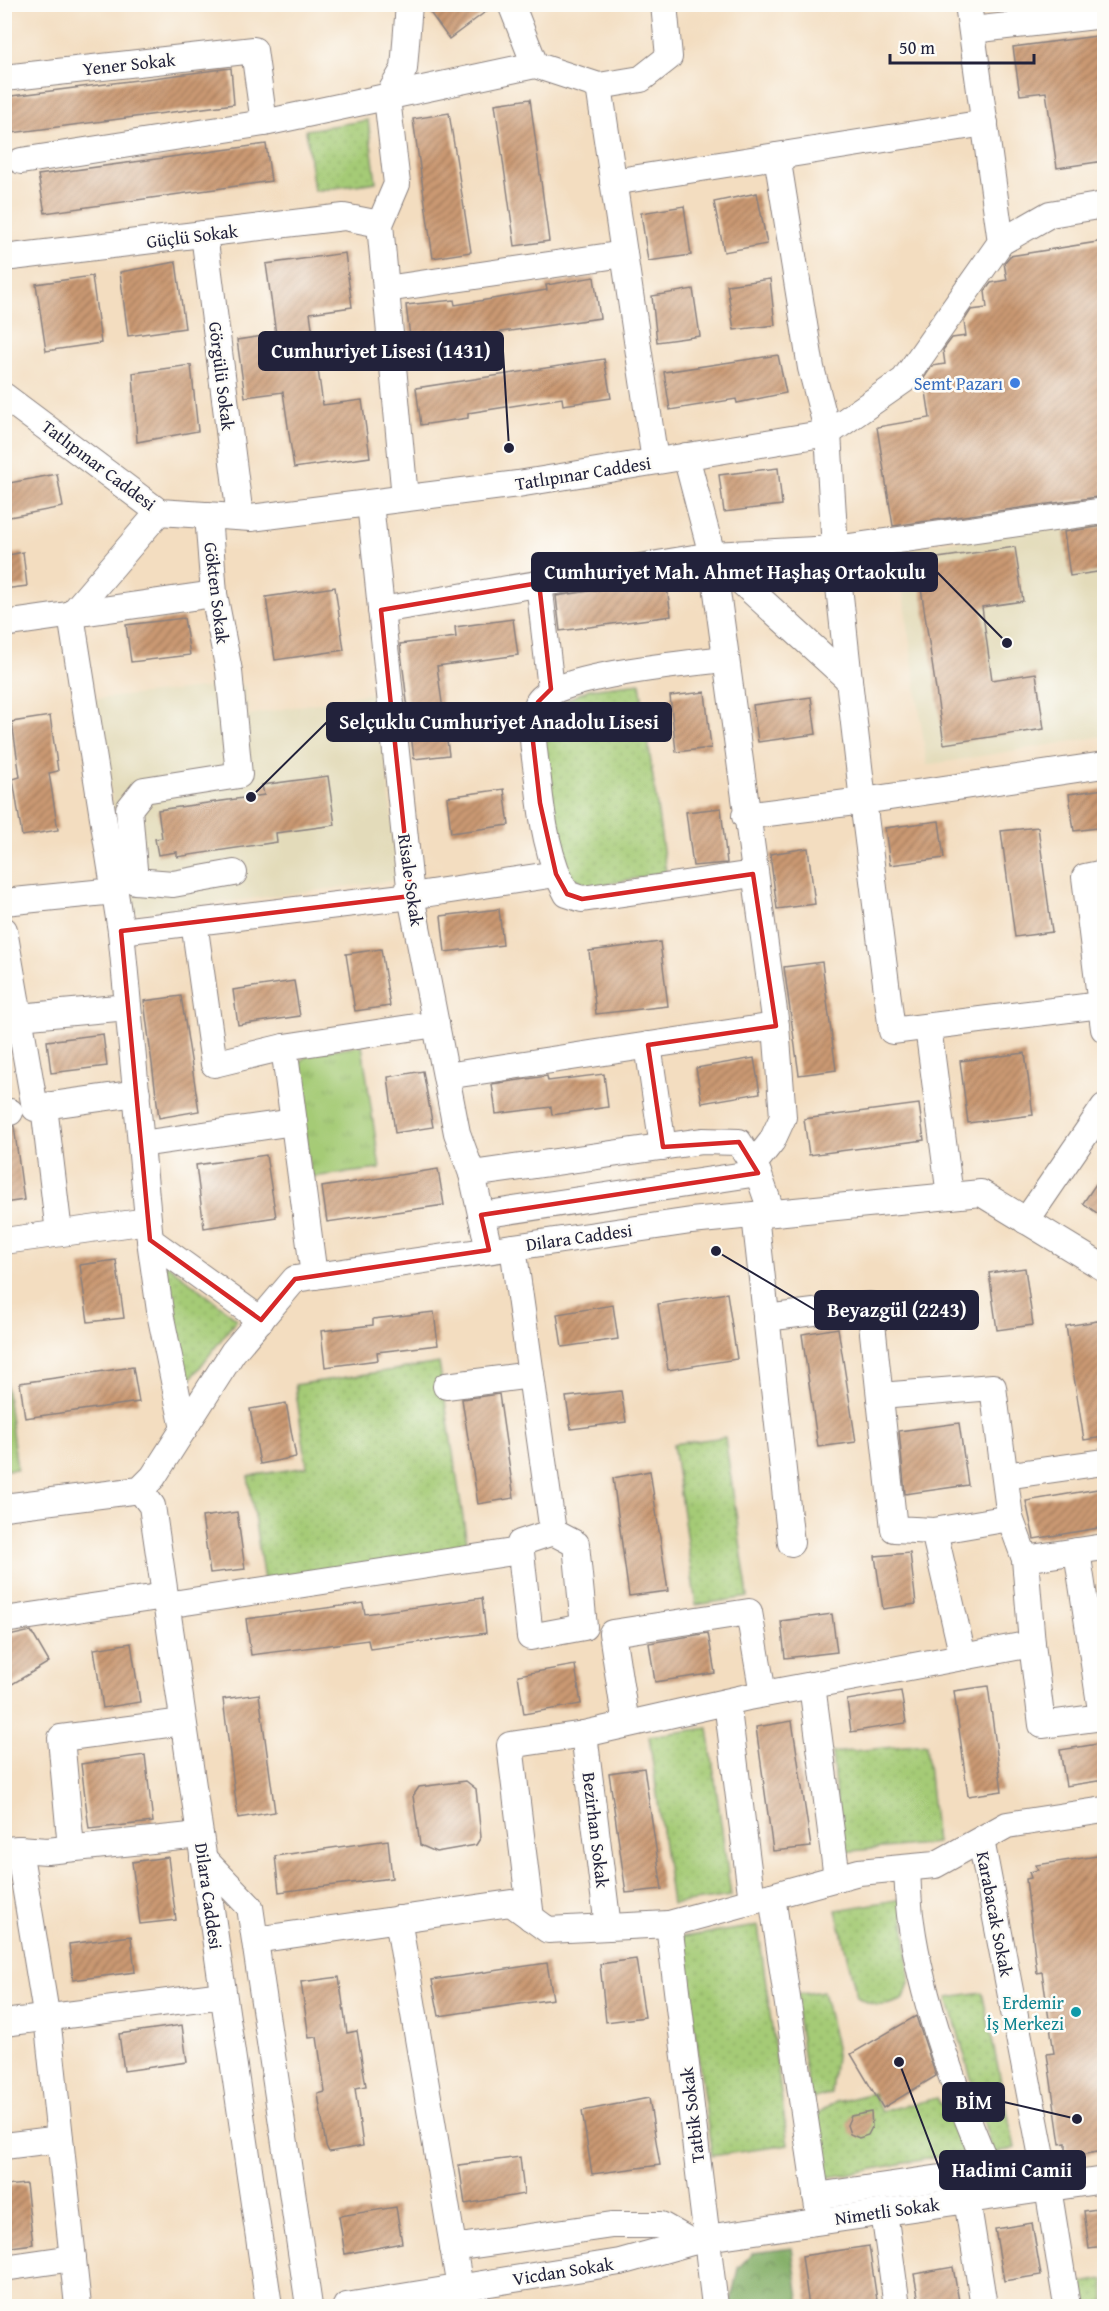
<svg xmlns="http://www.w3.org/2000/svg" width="1109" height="2311" font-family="'Gentium Book Plus',serif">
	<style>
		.built { fill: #e3dbba }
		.grass { fill: url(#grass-dots); stroke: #647658; stroke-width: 1.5 }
		.forest { fill: url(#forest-crowns); stroke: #536851; stroke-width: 1.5 }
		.park { fill: url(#park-tufts); stroke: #647658; stroke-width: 1.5 }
		.pitch { fill: #a5cb76; stroke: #647658; stroke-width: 1.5 }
		.building { fill: url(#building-hatch) }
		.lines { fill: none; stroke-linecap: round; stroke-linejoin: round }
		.minor-casing { stroke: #8a807e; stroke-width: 28 }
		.minor { stroke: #fff; stroke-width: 26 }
		.marked { fill: none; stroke: #d62828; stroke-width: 4.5; stroke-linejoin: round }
		.shop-dot { fill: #3f7fe0; stroke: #fdfcf7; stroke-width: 2 }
		.culture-dot { fill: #0f9aa8; stroke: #fdfcf7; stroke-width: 2 }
		.labels { text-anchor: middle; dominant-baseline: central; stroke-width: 5; stroke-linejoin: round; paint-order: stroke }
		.street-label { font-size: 18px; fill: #22223b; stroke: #fdfcf7 }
		.shop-label { font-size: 18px; fill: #366cbe; stroke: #fdfcf7; text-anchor: end }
		.culture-label { font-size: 18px; fill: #0d838f; stroke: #fdfcf7; text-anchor: end }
		.leader { fill: none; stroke: #22223b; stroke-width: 2 }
		.callout-dot { fill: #22223b; stroke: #fdfcf7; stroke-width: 2 }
		.callout { fill: #22223b; stroke: #22223b; stroke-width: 2 }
		.callout-label { font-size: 20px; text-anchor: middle; font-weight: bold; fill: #fff }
	</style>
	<defs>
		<pattern id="grass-dots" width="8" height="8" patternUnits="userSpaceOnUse" patternTransform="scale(1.5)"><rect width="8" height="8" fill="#a5cb76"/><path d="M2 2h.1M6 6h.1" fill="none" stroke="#8eae67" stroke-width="1.8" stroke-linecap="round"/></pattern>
		<pattern id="forest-crowns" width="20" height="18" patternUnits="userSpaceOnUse" patternTransform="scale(1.5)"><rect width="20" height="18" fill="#84af67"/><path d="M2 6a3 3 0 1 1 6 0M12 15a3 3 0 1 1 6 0" fill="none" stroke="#6c8e56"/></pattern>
		<pattern id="park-tufts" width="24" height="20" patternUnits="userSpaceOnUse" patternTransform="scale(1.5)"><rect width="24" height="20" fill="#a5cb76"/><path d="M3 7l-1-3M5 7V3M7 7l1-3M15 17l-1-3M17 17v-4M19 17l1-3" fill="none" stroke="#8eae67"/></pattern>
		<pattern id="building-hatch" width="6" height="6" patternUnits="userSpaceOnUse" patternTransform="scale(1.5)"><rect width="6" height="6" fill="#ca9972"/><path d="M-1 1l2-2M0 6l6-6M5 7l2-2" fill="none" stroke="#a47c5f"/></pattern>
	</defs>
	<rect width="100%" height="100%" fill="#fdfcf7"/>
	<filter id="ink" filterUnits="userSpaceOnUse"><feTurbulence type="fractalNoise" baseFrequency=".0167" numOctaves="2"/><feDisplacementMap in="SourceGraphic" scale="12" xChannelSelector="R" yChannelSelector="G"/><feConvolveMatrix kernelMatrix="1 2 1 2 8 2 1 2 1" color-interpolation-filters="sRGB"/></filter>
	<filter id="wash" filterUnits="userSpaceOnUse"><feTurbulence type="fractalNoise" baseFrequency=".008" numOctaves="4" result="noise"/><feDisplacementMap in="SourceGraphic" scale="24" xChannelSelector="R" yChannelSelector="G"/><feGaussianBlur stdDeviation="1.35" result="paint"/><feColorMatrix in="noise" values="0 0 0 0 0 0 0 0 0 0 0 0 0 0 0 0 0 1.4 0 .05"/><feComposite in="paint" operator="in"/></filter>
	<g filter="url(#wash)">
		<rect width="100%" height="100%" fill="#f3ddc0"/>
		<g class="built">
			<path d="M1104 518V736L927 765 897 550Z"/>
			<path d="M221 686H245L249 715 378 692 399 880 131 914 95 699Z"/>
		</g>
		<g class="grass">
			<path d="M368 120 376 182 314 191 306 130Z"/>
			<path d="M640 683 666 872 590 888 566 874 541 748 549 709 589 689Z"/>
			<path d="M163 1261 237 1319 184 1388Z"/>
			<path d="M439 1363 468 1550 264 1581 248 1476 307 1467 295 1385Z"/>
			<path d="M725 1437 748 1597 696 1605 673 1444Z"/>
			<path d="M708 1728 731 1896 672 1904 649 1736Z"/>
			<path d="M926 1744 936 1843 841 1852 832 1753Z"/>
			<path d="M902 1899 910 1979 904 1999C885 2008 874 2007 857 1997L836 1910Z"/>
			<path d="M758 1926 788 2145 712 2156 682 1937Z"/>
			<path d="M823 1991 836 2047 831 2093 810 2100 794 1995Z"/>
			<path d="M982 1992 1015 2148 993 2155 948 1997Z"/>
			<path d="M873 2093 881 2111 937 2098 969 2151 826 2178 813 2116 836 2102Z"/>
			<path d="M1104 2279V2306H1085L1082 2283Z"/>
		</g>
		<path class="forest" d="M792 2248 800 2306H730L738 2268 753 2253Z"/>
		<path class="park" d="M362 1045 380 1169 311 1177 295 1067 310 1053Z"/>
		<path class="pitch" d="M4 1370 17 1469 5 1470H4Z"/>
		<g id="blocks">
			<g class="building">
				<path d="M424 4H496L449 39Z"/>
				<path d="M1104 35V161L1057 168 1046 92 1020 95 1013 47Z"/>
				<path d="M231 68 234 104 4 134V97Z"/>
				<path d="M530 99 549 241 515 246 495 104Z"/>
				<path d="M449 113 471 252 433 258 413 119Z"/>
				<path d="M266 144 271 181 45 213 38 175Z"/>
				<path d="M757 193 767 244 724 252 714 202Z"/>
				<path d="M684 206 691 255 648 261 641 213Z"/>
				<path d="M1104 241V496L893 526 877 427 930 418 924 378 932 366 945 364 943 350 952 338 966 336 964 321 971 310 987 308 985 291 991 283 1007 280 1004 263 1010 256Z"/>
				<path d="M345 253 352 307 310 313 323 405 362 400 370 457 294 468 283 392 245 397 237 340 276 334 266 264Z"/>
				<path d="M176 262 185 328 128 336 120 272Z"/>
				<path d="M92 276 101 343 46 351 36 284Z"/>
				<path d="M594 277 600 318 411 345 406 305 454 300 455 305 547 290 546 285Z"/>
				<path d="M770 279 775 325 734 330 727 285Z"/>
				<path d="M693 289 700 336 657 342 652 296Z"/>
				<path d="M778 355 786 393 737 403 736 399 670 410 664 372Z"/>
				<path d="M604 359 611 398 563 405 562 398 468 413V418L421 425 416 388Z"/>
				<path d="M191 365 198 431 137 442 133 373Z"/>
				<path d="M778 468 782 505 724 512 719 475Z"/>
				<path d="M57 474 63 507 4 518V484Z"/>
				<path d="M1104 526V571L1070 576 1064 532Z"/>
				<path d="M1015 547 1023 601 982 607 992 680 1036 673 1044 729 944 744 917 561Z"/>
				<path d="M23 552 27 586 4 589V556Z"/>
				<path d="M666 580 671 616 560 631 556 596Z"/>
				<path d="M335 587 344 650 275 660 266 597Z"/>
				<path d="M184 618 190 655 131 662 126 625Z"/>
				<path d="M513 619 518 655 437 666 449 755 414 759 400 644 456 637 455 627Z"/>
				<path d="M705 692 711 748 676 752 670 696Z"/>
				<path d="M811 697 816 734 758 742 753 705Z"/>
				<path d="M50 716 58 771 49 773 58 830 22 836 13 779 20 777 12 722Z"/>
				<path d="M328 776 335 825 276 833 277 842 177 857V852L158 855 155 839 162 838 158 810 264 795 262 785Z"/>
				<path d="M504 789 509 825 451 833 447 797Z"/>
				<path d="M1104 789V827L1074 831 1069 794Z"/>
				<path d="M721 808 727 863 693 866 686 812Z"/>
				<path d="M939 821 944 858 890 865 885 828Z"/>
				<path d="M1038 827 1052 932 1015 937 1001 831Z"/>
				<path d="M808 848 815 904 777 909 770 854Z"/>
				<path d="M499 909 503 945 445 952 441 916Z"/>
				<path d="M660 942 668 1006 596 1014 589 951Z"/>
				<path d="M381 949 390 1006 355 1011 346 954Z"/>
				<path d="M822 962 836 1070 799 1075 784 967Z"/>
				<path d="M294 981 300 1016 238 1025 233 990Z"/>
				<path d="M181 996 199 1111 159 1118 144 1001Z"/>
				<path d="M103 1034 107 1066 51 1073 47 1041Z"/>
				<path d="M1025 1053 1033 1115 968 1123 960 1061Z"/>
				<path d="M754 1058 760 1093 702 1103 696 1068Z"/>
				<path d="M423 1071 433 1127 395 1133 388 1077Z"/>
				<path d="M604 1074 608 1107 552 1115 551 1107 496 1114 492 1084 547 1076 548 1081Z"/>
				<path d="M919 1104 924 1140 809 1155 804 1119Z"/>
				<path d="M14 1126 24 1200 4 1203V1127Z"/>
				<path d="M266 1155 276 1217 204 1228 196 1165Z"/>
				<path d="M438 1169 444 1205 327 1222 322 1187Z"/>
				<path d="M1104 1172V1218L1083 1203Z"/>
				<path d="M116 1260 124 1318 88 1322 80 1265Z"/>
				<path d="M1025 1268 1033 1325 997 1330 989 1273Z"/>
				<path d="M727 1293 737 1359 668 1370 658 1304Z"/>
				<path d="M613 1305 618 1339 562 1347 557 1314Z"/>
				<path d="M434 1312 438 1345 377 1352 378 1360 325 1367 321 1331 373 1325V1319Z"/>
				<path d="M1104 1320V1437L1084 1440 1066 1326Z"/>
				<path d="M838 1328 856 1442 818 1447 802 1334Z"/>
				<path d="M133 1367 139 1402 25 1418 20 1383Z"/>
				<path d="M621 1391 626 1422 571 1429 566 1397Z"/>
				<path d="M499 1394 514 1498 478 1504 462 1399Z"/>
				<path d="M286 1403 296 1457 260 1464 250 1409Z"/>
				<path d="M959 1423 968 1485 905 1494 899 1431Z"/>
				<path d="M650 1471 668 1591 629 1596 613 1478Z"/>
				<path d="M1104 1488V1527L1034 1539 1026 1501Z"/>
				<path d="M237 1512 245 1569 210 1573 202 1517Z"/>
				<path d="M910 1553 916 1604 883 1609 875 1556Z"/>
				<path d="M482 1598 486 1633 370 1649 368 1640 251 1655 246 1619 363 1603 365 1614Z"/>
				<path d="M832 1614 837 1652 785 1658 781 1621Z"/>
				<path d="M31 1631 49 1662 4 1689V1637Z"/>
				<path d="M708 1633 715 1673 655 1682 649 1643Z"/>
				<path d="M131 1643 140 1702 103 1708 94 1649Z"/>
				<path d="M575 1665 581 1704 524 1714 518 1675Z"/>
				<path d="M988 1686 1002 1791 968 1796 954 1691Z"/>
				<path d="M901 1691 906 1723 851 1732 847 1700Z"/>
				<path d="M259 1694 275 1812 238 1818 223 1699Z"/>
				<path d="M792 1721 811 1847 773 1851 756 1727Z"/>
				<path d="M1104 1743V1780L1066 1786 1060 1750Z"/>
				<path d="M145 1755 153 1822 89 1829 81 1764Z"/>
				<path d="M644 1768 662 1889 626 1893 609 1773Z"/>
				<path d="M466 1781 476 1789 481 1837 476 1845 436 1852 420 1845 413 1796 419 1787Z"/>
				<path d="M388 1840 392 1878 279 1892 275 1856Z"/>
				<path d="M1104 1855V2151L1073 2156 1072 2151 1066 2152V2143L1060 2144 1047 2054 1054 2053 1042 1972 1037 1973 1026 1879 1031 1878 1029 1872 1038 1870 1036 1865Z"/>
				<path d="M168 1857 176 1920 140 1924 132 1862Z"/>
				<path d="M131 1936 135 1972 73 1980 69 1944Z"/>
				<path d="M636 1959 645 2017 606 2022 600 1964Z"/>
				<path d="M547 1963 553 1999 439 2016 432 1980Z"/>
				<path d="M339 1977 347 2033 357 2031 366 2086 355 2088 363 2146 329 2152 326 2146 318 2094 325 2092 317 2037 309 2038 301 1982Z"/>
				<path d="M916 2016 936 2076 883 2108 851 2054Z"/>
				<path d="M182 2025 187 2062 124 2071 119 2034Z"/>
				<path d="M649 2098 660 2165 592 2174 582 2111Z"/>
				<path d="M871 2112 872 2127 868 2135 859 2138 850 2134 847 2125 851 2116Z"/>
				<path d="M520 2157 524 2194 465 2204 459 2165Z"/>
				<path d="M26 2184 33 2244 4 2248V2186Z"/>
				<path d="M396 2207 402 2243 345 2254 339 2216Z"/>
				<path d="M1104 2208V2247L1089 2249 1084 2211Z"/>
				<path d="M1032 2223 1041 2275 1004 2281 995 2229Z"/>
				<path d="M869 2246 878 2307H809L802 2256Z"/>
				<path d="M953 2267 960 2307H920L914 2274Z"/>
			</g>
		</g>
	</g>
	<g filter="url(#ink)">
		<use href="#blocks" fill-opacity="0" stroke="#8a807e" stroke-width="1.5"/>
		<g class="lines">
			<g class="minor-casing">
				<g id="minor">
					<path d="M511 4 535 65"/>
					<path d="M968 4 1001 242"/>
					<path d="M972 30 1104 15"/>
					<path d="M4 78 254 50 264 123 535 65 599 86 641 79 669 57 664 4"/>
					<path d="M599 86 655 461"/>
					<path d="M777 156 811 368 828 433 835 549 849 680"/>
					<path d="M21 161 264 123"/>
					<path d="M613 182 985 123"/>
					<path d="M204 234 240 517"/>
					<path d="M4 258 344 217 380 224"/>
					<path d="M386 289 624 254"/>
					<path d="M4 396 159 512 251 518 518 484 828 433 904 380 1001 242 1050 214 1104 205"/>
					<path d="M686 456 712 555 849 680 863 801 1104 765"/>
					<path d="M405 498 380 224 397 184 387 98 404 69 409 4"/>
					<path d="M370 503 411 896 457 1133 472 1174 489 1250"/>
					<path d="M159 512 71 615 121 931 150 1240 261 1320"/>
					<path d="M208 515 214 594 229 671 239 775 144 790 129 809 135 881 173 884 234 873"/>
					<path d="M712 555 776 1026 783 1117 772 1141 753 1165"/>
					<path d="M539 583 551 689"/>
					<path d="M381 610 712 555 835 549 1104 511"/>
					<path d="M4 624 214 594"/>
					<path d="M725 659C693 663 549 676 538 703 528 726 535 756 538 780 542 819 548 860 567 894L582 899 753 874"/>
					<path d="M745 816 863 801 892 1031 1101 1005"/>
					<path d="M1104 873 1085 877 1104 1029"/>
					<path d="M4 902 115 891"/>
					<path d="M194 922 214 1064 284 1047"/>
					<path d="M4 930 35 1108 44 1106"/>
					<path d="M121 931 411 896 556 874"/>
					<path d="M19 1017 128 1007"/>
					<path d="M928 1027 950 1196"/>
					<path d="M648 1045 663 1147"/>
					<path d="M446 1076 776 1026"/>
					<path d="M4 1112H10"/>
					<path d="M141 1144 294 1122"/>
					<path d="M472 1174 702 1141 739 1142 758 1173 772 1213"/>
					<path d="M481 1215 758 1173"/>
					<path d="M755 1215 791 1543"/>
					<path d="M1026 1221 1104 1107"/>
					<path d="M59 1233 44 1106 137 1093"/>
					<path d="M150 1240 161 1318 184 1429"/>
					<path d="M4 1241 148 1221"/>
					<path d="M513 1247 553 1532"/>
					<path d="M314 1276 284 1047 436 1024"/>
					<path d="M766 1318 870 1305 894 1529 934 1531 1010 1518"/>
					<path d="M446 1386 531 1375"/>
					<path d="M880 1396 993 1387 1010 1518 1025 1559"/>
					<path d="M1005 1476 1104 1462"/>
					<path d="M140 1490 152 1506 269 2306"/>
					<path d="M4 1507 140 1490 153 1477 233 1352 295 1279 691 1221 981 1193 1104 1268"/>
					<path d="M934 1531 963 1657"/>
					<path d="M553 1532 576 1544 584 1627 530 1637 520 1543Z"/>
					<path d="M166 1605 520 1551"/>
					<path d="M4 1620 165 1596"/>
					<path d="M1032 1644 1042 1725 1102 1717 1077 1551"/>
					<path d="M812 1685 837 1878"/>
					<path d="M727 1702 752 1901"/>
					<path d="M626 1724 612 1633 749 1612 763 1694"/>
					<path d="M584 1734 608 1927"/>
					<path d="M981 1840 1048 2188 1067 2306"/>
					<path d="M71 1848 61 1738 183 1722"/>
					<path d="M19 1849 47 1851 200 1835"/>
					<path d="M4 1850 19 1849 48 2026 78 2306"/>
					<path d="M203 1858 250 1907 309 2306"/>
					<path d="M907 1868C908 1886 908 1904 911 1922 922 2003 957 2096 989 2171"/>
					<path d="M772 1896 820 2221"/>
					<path d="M531 1918 510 1745 584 1734 748 1697 1032 1644 1025 1559 1104 1547"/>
					<path d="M398 1919 460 2288"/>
					<path d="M669 1924 715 2306"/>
					<path d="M255 1940 511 1903 548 1930 669 1924 859 1872 935 1865 1007 1825 1104 1810"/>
					<path d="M4 2023 223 1995"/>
					<path d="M4 2146 60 2139"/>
					<path d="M816 2196 989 2171 1000 2179"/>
					<path d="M967 2200 984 2306"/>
					<path d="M884 2212 897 2306"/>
					<path d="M453 2248 612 2225H661L691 2242"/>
					<path d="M4 2268 73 2258"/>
					<path d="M346 2306 620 2262 706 2238 1104 2180"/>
				</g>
			</g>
			<use href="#minor" class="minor"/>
		</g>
	</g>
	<path class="marked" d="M539 583 551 689 538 702 532 733 540 803 556 874 567 894 582 899 753 874 776 1026 648 1045 663 1147 739 1142 758 1173 481 1215 489 1250 295 1279 261 1320 150 1240 121 931 411 896 381 610Z"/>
	<circle class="shop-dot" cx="1015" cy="383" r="6"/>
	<circle class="culture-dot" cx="1076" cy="2012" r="6"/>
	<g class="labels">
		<g class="street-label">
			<text transform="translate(129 64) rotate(-6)">Yener Sokak</text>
			<text transform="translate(192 236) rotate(-7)">Güçlü Sokak</text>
			<text transform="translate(222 376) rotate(83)">Görgülü Sokak</text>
			<text transform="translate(99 465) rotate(37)">Tatlıpınar Caddesi</text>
			<text transform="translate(583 473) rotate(-9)">Tatlıpınar Caddesi</text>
			<text transform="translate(217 593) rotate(83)">Gökten Sokak</text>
			<text transform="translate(411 880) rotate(82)">Risale Sokak</text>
			<text transform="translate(579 1237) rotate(-8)">Dilara Caddesi</text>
			<text transform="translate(596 1830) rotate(83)">Bezirhan Sokak</text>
			<text transform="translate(209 1896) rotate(82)">Dilara Caddesi</text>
			<text transform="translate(995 1914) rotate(79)">Karabacak Sokak</text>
			<text transform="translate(692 2115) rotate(-97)">Tatbik Sokak</text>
			<text transform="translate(887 2211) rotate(-8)">Nimetli Sokak</text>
			<text transform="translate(563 2271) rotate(-9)">Vicdan Sokak</text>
		</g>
		<g class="shop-label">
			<text x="1003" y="383">Semt Pazarı</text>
		</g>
		<g class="culture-label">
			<text x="1064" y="2002">Erdemir<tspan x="1064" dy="21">İş Merkezi</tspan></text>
		</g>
	</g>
	<path class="leader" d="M509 448L503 351M1007 643L937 572M251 797L327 722M716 1251L815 1310M1077 2119L1004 2102M899 2062L940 2170"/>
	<g class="callout-dot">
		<circle cx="509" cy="448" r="6"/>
		<circle cx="1007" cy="643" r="6"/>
		<circle cx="251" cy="797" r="6"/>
		<circle cx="716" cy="1251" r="6"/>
		<circle cx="1077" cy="2119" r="6"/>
		<circle cx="899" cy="2062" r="6"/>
	</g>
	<g class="callout">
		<rect x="259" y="332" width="244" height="38" rx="6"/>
		<rect x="532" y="553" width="405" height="38" rx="6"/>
		<rect x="327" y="703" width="344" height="38" rx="6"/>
		<rect x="815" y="1291" width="163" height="38" rx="6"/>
		<rect x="943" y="2083" width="61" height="38" rx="6"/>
		<rect x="940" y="2151" width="145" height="38" rx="6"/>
	</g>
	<g class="callout-label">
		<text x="381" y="358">Cumhuriyet Lisesi (1431)</text>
		<text x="735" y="579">Cumhuriyet Mah. Ahmet Haşhaş Ortaokulu</text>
		<text x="499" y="729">Selçuklu Cumhuriyet Anadolu Lisesi</text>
		<text x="897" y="1317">Beyazgül (2243)</text>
		<text x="974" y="2109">BİM</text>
		<text x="1012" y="2177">Hadimi Camii</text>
	</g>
	<rect width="1109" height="2311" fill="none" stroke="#fdfcf7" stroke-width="24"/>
	<path d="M890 54v9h144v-9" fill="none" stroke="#22223b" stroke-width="3"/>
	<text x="899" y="54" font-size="18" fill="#22223b" stroke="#fdfcf7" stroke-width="4.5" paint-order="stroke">50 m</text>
</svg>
